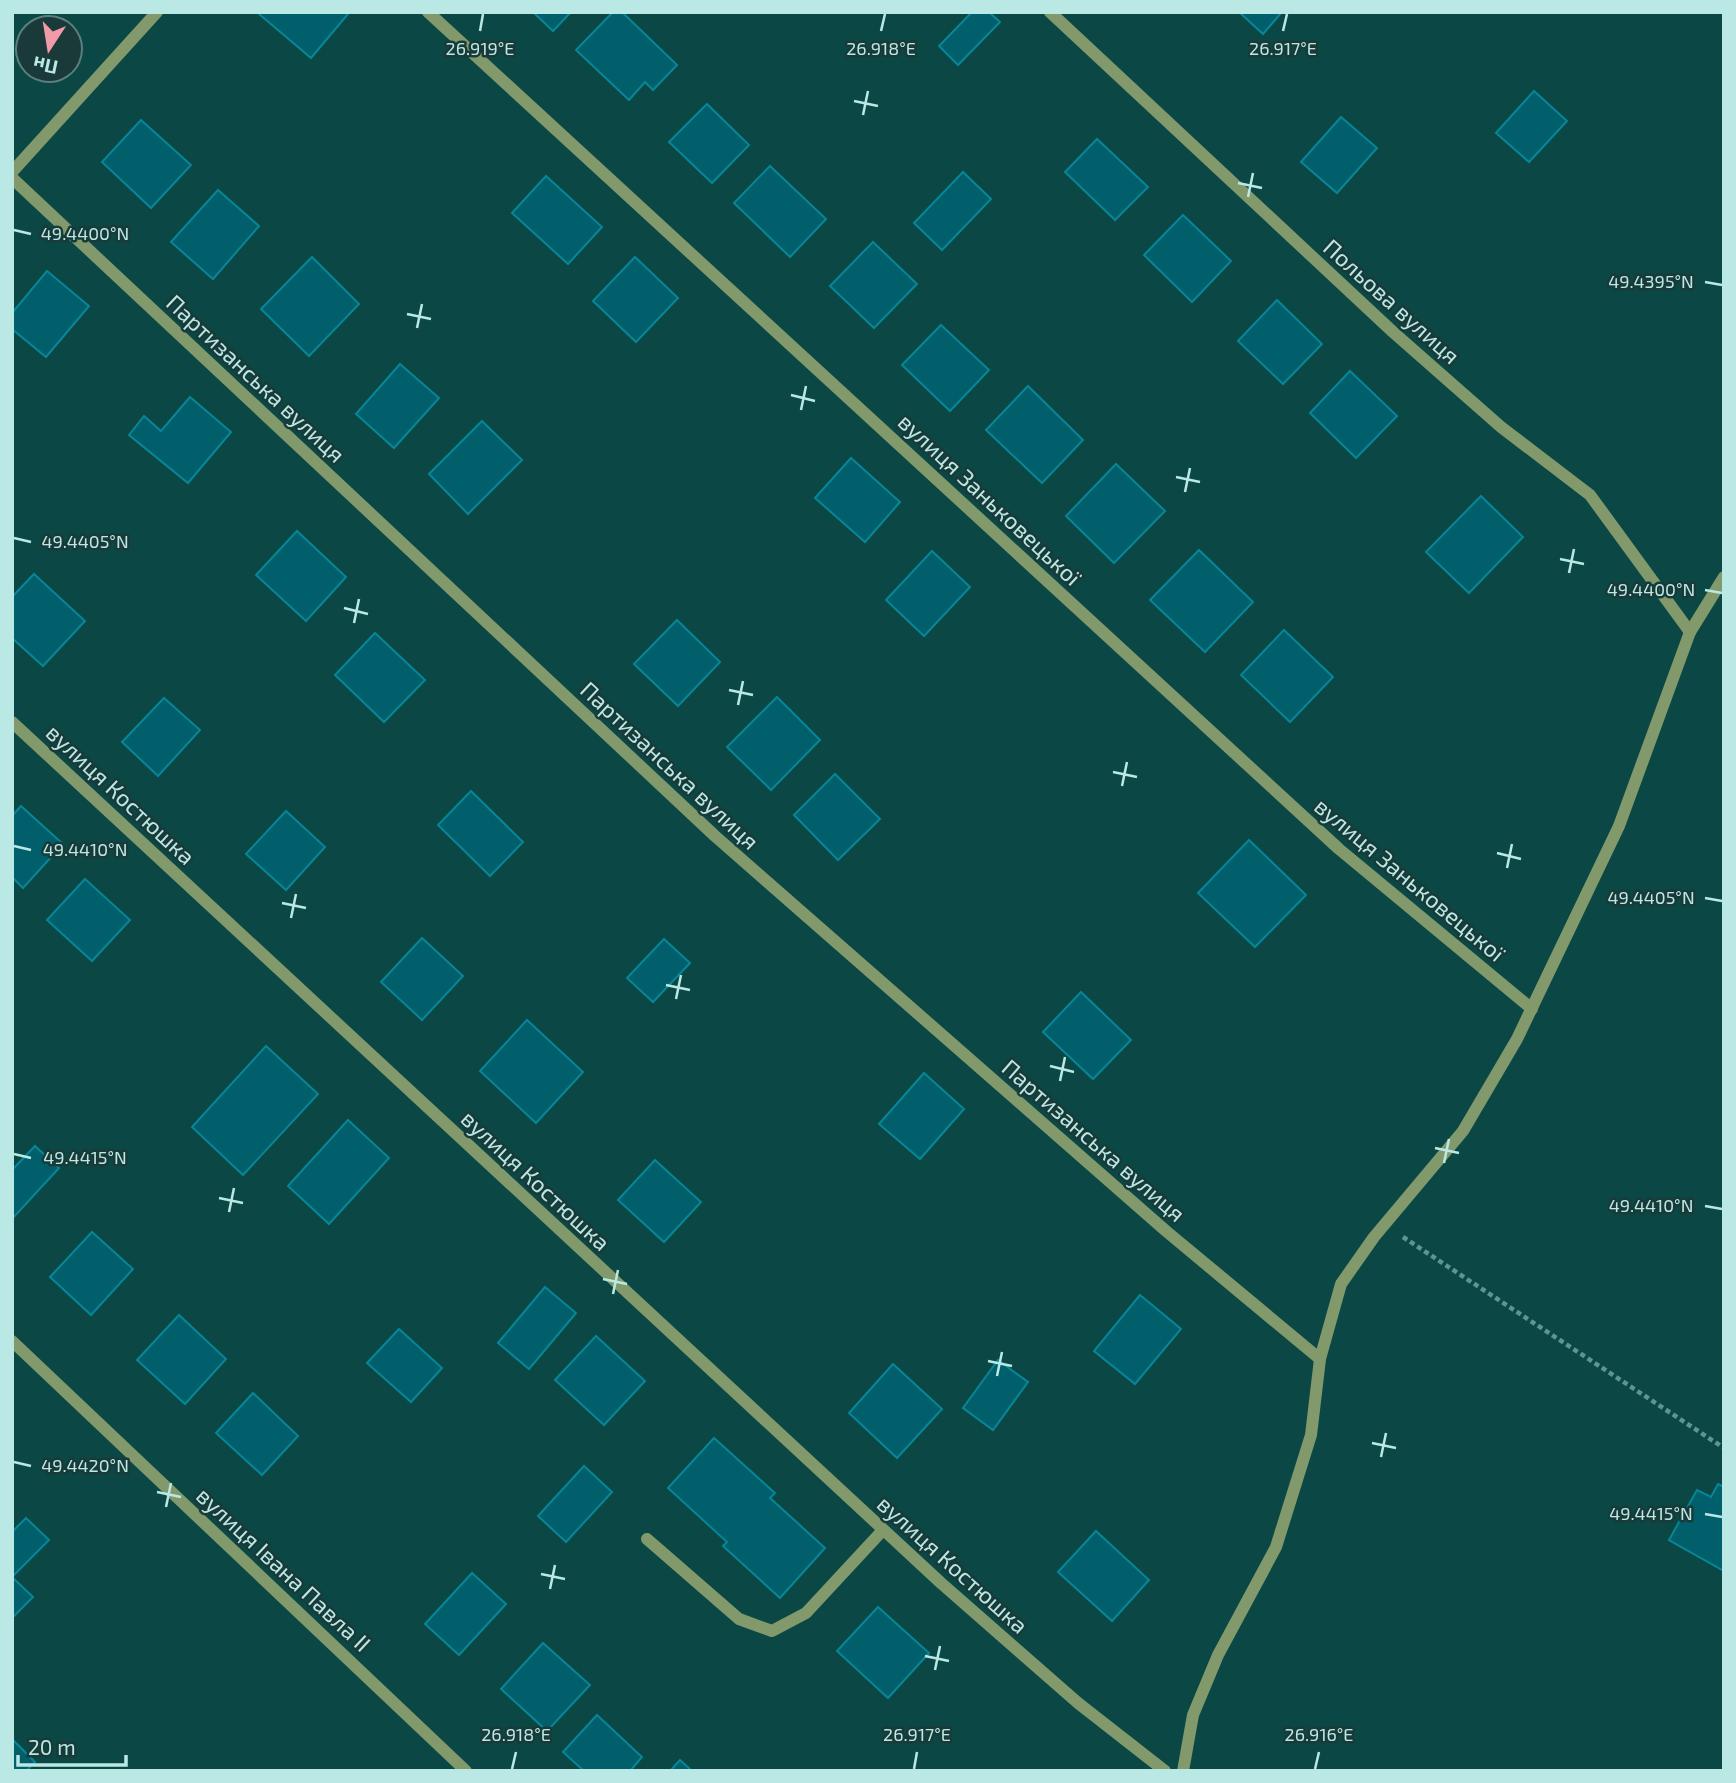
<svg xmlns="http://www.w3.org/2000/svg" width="1736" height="1783" font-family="'Exo 2',sans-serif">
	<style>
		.building { fill: #005f6b; stroke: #088697; stroke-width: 2 }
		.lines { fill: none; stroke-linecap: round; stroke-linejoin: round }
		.path { stroke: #5e9491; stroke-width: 4.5; stroke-dasharray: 5 3.5; stroke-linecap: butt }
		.minor { stroke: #82996b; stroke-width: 12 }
		.ticks { fill: none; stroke: #bae8e4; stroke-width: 2.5 }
		.labels { text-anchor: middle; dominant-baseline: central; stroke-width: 5; stroke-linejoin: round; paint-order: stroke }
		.street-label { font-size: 23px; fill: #bae8e4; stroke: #193a38 }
		.ticks-label { font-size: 18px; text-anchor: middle; fill: #bae8e4; stroke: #193a38; stroke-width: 5; stroke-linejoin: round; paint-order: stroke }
	</style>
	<rect width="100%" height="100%" fill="#0b4845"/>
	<g class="building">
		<path d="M261 12H346L348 14 311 58 259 14Z"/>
		<path d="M533 12H571L553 31Z"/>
		<path d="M613 12H622L677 65 653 90 645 82 629 100 576 50Z"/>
		<path d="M972 12H989L1000 22 958 65 939 46Z"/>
		<path d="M1239 12H1282L1263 34Z"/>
		<path d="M1534 91 1567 121 1529 162 1496 133Z"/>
		<path d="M707 104 749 145 712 183 669 142Z"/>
		<path d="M1341 117 1377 148 1337 193 1301 162Z"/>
		<path d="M141 120 191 165 151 208 102 162Z"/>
		<path d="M1097 139 1148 187 1115 220 1065 172Z"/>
		<path d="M770 166 826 219 790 257 734 203Z"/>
		<path d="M963 172 991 199 942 250 914 223Z"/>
		<path d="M546 176 602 227 568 264 512 213Z"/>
		<path d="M218 190 259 226 213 279 171 242Z"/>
		<path d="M1183 215 1231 261 1192 302 1144 255Z"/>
		<path d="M873 242 917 284 874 328 830 286Z"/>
		<path d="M312 257 359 304 309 356 261 309Z"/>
		<path d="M635 257 678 298 636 342 593 301Z"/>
		<path d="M47 271 89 306 46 357 12 329V313Z"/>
		<path d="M1277 300 1322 344 1283 384 1238 341Z"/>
		<path d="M941 325 989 370 950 411 902 365Z"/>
		<path d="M400 364 439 398 394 448 356 414Z"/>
		<path d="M1350 371 1397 416 1356 458 1310 413Z"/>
		<path d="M1028 386 1083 440 1042 483 986 430Z"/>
		<path d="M190 397 231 432 188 483 129 435 144 416 161 431Z"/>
		<path d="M482 421 522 460 468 514 429 474Z"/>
		<path d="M851 458 900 502 865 542 815 498Z"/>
		<path d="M1116 464 1165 511 1114 563 1066 516Z"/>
		<path d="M1481 496 1523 537 1469 593 1426 552Z"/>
		<path d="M297 531 346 577 306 621 256 575Z"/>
		<path d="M1199 550 1253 602 1205 652 1150 600Z"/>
		<path d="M932 551 970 587 924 636 886 600Z"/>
		<path d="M34 574 85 621 43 666 12 638V597Z"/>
		<path d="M677 620 720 662 678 706 634 664Z"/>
		<path d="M1284 630 1333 677 1290 722 1241 675Z"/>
		<path d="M375 633 425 680 384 722 335 675Z"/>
		<path d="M777 697 820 740 771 790 727 747Z"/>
		<path d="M164 698 200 730 158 776 122 742Z"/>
		<path d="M835 774 880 819 838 860 794 815Z"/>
		<path d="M471 791 523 842 490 876 438 825Z"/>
		<path d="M21 806 63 844 23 888 12 877V816Z"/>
		<path d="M286 811 325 847 286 890 246 854Z"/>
		<path d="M1249 840 1306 895 1255 947 1198 893Z"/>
		<path d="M85 879 130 920 92 961 47 920Z"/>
		<path d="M422 938 463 976 422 1020 381 982Z"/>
		<path d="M664 939 690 963 653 1002 627 978Z"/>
		<path d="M1081 992 1131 1040 1093 1079 1043 1032Z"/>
		<path d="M527 1020 583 1072 536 1123 480 1071Z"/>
		<path d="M266 1046 318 1094 243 1175 192 1127Z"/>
		<path d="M924 1073 964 1109 920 1159 879 1124Z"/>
		<path d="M348 1120 389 1158 329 1224 288 1186Z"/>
		<path d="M35 1146 59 1168 12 1219V1170Z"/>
		<path d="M655 1160 701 1202 664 1242 618 1200Z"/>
		<path d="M92 1232 133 1269 91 1315 50 1277Z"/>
		<path d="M545 1287 576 1313 529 1369 498 1343Z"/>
		<path d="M1140 1295 1181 1329 1135 1384 1094 1351Z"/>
		<path d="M179 1315 226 1359 185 1404 137 1360Z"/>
		<path d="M399 1329 442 1368 411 1402 367 1363Z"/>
		<path d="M596 1336 645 1381 604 1425 555 1380Z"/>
		<path d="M998 1360 1028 1382 993 1430 963 1408Z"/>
		<path d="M893 1364 942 1409 897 1458 849 1413Z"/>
		<path d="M253 1393 298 1436 262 1475 216 1433Z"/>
		<path d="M714 1438 775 1493 770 1498 825 1548 780 1598 723 1546 727 1542 668 1488Z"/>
		<path d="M584 1466 612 1492 566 1542 538 1516Z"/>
		<path d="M1718 1484 1724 1487V1571L1669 1540 1697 1490 1711 1497Z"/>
		<path d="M26 1518 49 1540 12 1577 33 1597 12 1618V1532Z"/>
		<path d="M1096 1531 1149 1580 1112 1621 1058 1572Z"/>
		<path d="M472 1573 506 1604 459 1655 425 1624Z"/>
		<path d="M878 1607 929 1653 888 1698 837 1651Z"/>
		<path d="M543 1643 590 1685 547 1731 501 1689Z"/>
		<path d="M597 1715 642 1757 630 1771H584L563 1752Z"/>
		<path d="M12 1739 35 1762 26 1771H12Z"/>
		<path d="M680 1760 692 1771H670Z"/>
	</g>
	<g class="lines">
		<path class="path" d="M1403 1237 1724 1448"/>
		<g class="minor">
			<path d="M428 12 1339 849 1532 1009"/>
			<path d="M1050 12 1393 332 1501 427 1590 495 1690 632"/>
			<path d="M12 172 157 12"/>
			<path d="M12 178 715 836 1166 1231 1320 1359"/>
			<path d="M12 722 941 1583 1078 1703 1165 1771"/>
			<path d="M12 1341 466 1771"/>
			<path d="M647 1539 739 1619 772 1631 806 1613 883 1530"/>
			<path d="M1183 1771 1193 1715 1218 1655 1276 1547 1311 1435 1320 1359 1341 1284 1374 1237 1463 1131 1517 1039 1619 826 1690 632 1724 577"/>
		</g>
	</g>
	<path class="ticks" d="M480 31 483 14M881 31 885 14M1283 31 1287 14M854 101 878 106M863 115 868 91M1238 183 1262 188M1248 197 1253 173M14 230 31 234M1705 282 1722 285M407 314 431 319M417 328 422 304M791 395 815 401M801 410 806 386M1176 477 1200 482M1185 492 1190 468M14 538 31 542M1560 559 1584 564M1569 573 1574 549M1705 590 1722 593M344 608 368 614M354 623 359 599M729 690 753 695M738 705 743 681M1113 772 1137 777M1122 786 1127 762M14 846 31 850M1497 853 1521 859M1507 868 1512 844M1705 898 1722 901M282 903 306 908M291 918 296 894M666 985 690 990M676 999 681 975M1050 1066 1074 1072M1060 1081 1065 1057M1435 1148 1459 1153M14 1154 31 1158M1444 1163 1449 1139M219 1198 243 1203M1705 1206 1722 1209M229 1212 234 1188M603 1279 627 1284M613 1294 618 1270M988 1361 1012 1366M997 1376 1002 1352M1372 1443 1396 1448M1381 1457 1386 1433M14 1462 31 1466M157 1492 181 1497M166 1507 171 1483M1705 1514 1722 1517M541 1574 565 1579M550 1589 555 1565M925 1656 949 1661M935 1670 940 1646M512 1769 516 1752M914 1769 917 1752M1315 1769 1319 1752"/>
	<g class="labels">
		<g class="street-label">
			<text transform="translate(1392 301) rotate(42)">Польова вулиця</text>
			<text transform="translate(256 378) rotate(43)">Партизанська вулиця</text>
			<text transform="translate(990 499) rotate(43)">вулиця Заньковецької</text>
			<text transform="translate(670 765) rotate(43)">Партизанська вулиця</text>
			<text transform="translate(121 794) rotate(43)">вулиця Костюшка</text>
			<text transform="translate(1410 879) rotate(40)">вулиця Заньковецької</text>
			<text transform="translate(1094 1140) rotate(41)">Партизанська вулиця</text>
			<text transform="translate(536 1180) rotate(43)">вулиця Костюшка</text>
			<text transform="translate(953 1564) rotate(42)">вулиця Костюшка</text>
			<text transform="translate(284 1569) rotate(43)">вулиця Івана Павла II</text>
		</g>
	</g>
	<g class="ticks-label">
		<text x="480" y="55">26.919°E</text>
		<text x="881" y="55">26.918°E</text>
		<text x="1283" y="55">26.917°E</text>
		<text x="85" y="240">49.4400°N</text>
		<text x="1651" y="288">49.4395°N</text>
		<text x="85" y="548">49.4405°N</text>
		<text x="1651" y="596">49.4400°N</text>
		<text x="85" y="856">49.4410°N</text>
		<text x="1651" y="904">49.4405°N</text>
		<text x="85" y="1164">49.4415°N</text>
		<text x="1651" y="1212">49.4410°N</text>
		<text x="85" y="1472">49.4420°N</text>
		<text x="1651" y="1520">49.4415°N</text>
		<text x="516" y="1741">26.918°E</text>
		<text x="917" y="1741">26.917°E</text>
		<text x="1319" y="1741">26.916°E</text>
	</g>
	<rect width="1736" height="1783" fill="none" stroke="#bae8e4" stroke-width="28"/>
	<g transform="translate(49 49) rotate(192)"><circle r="33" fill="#193a38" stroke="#59807d" stroke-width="2"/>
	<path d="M0-5L12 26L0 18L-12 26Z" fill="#f39aa8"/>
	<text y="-10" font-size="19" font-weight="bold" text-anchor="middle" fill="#bae8e4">Пн</text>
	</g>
	<path d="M18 1755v10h108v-10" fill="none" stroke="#bae8e4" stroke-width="3.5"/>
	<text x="28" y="1755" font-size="21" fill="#bae8e4" stroke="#193a38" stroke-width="5" paint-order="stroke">20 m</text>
</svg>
